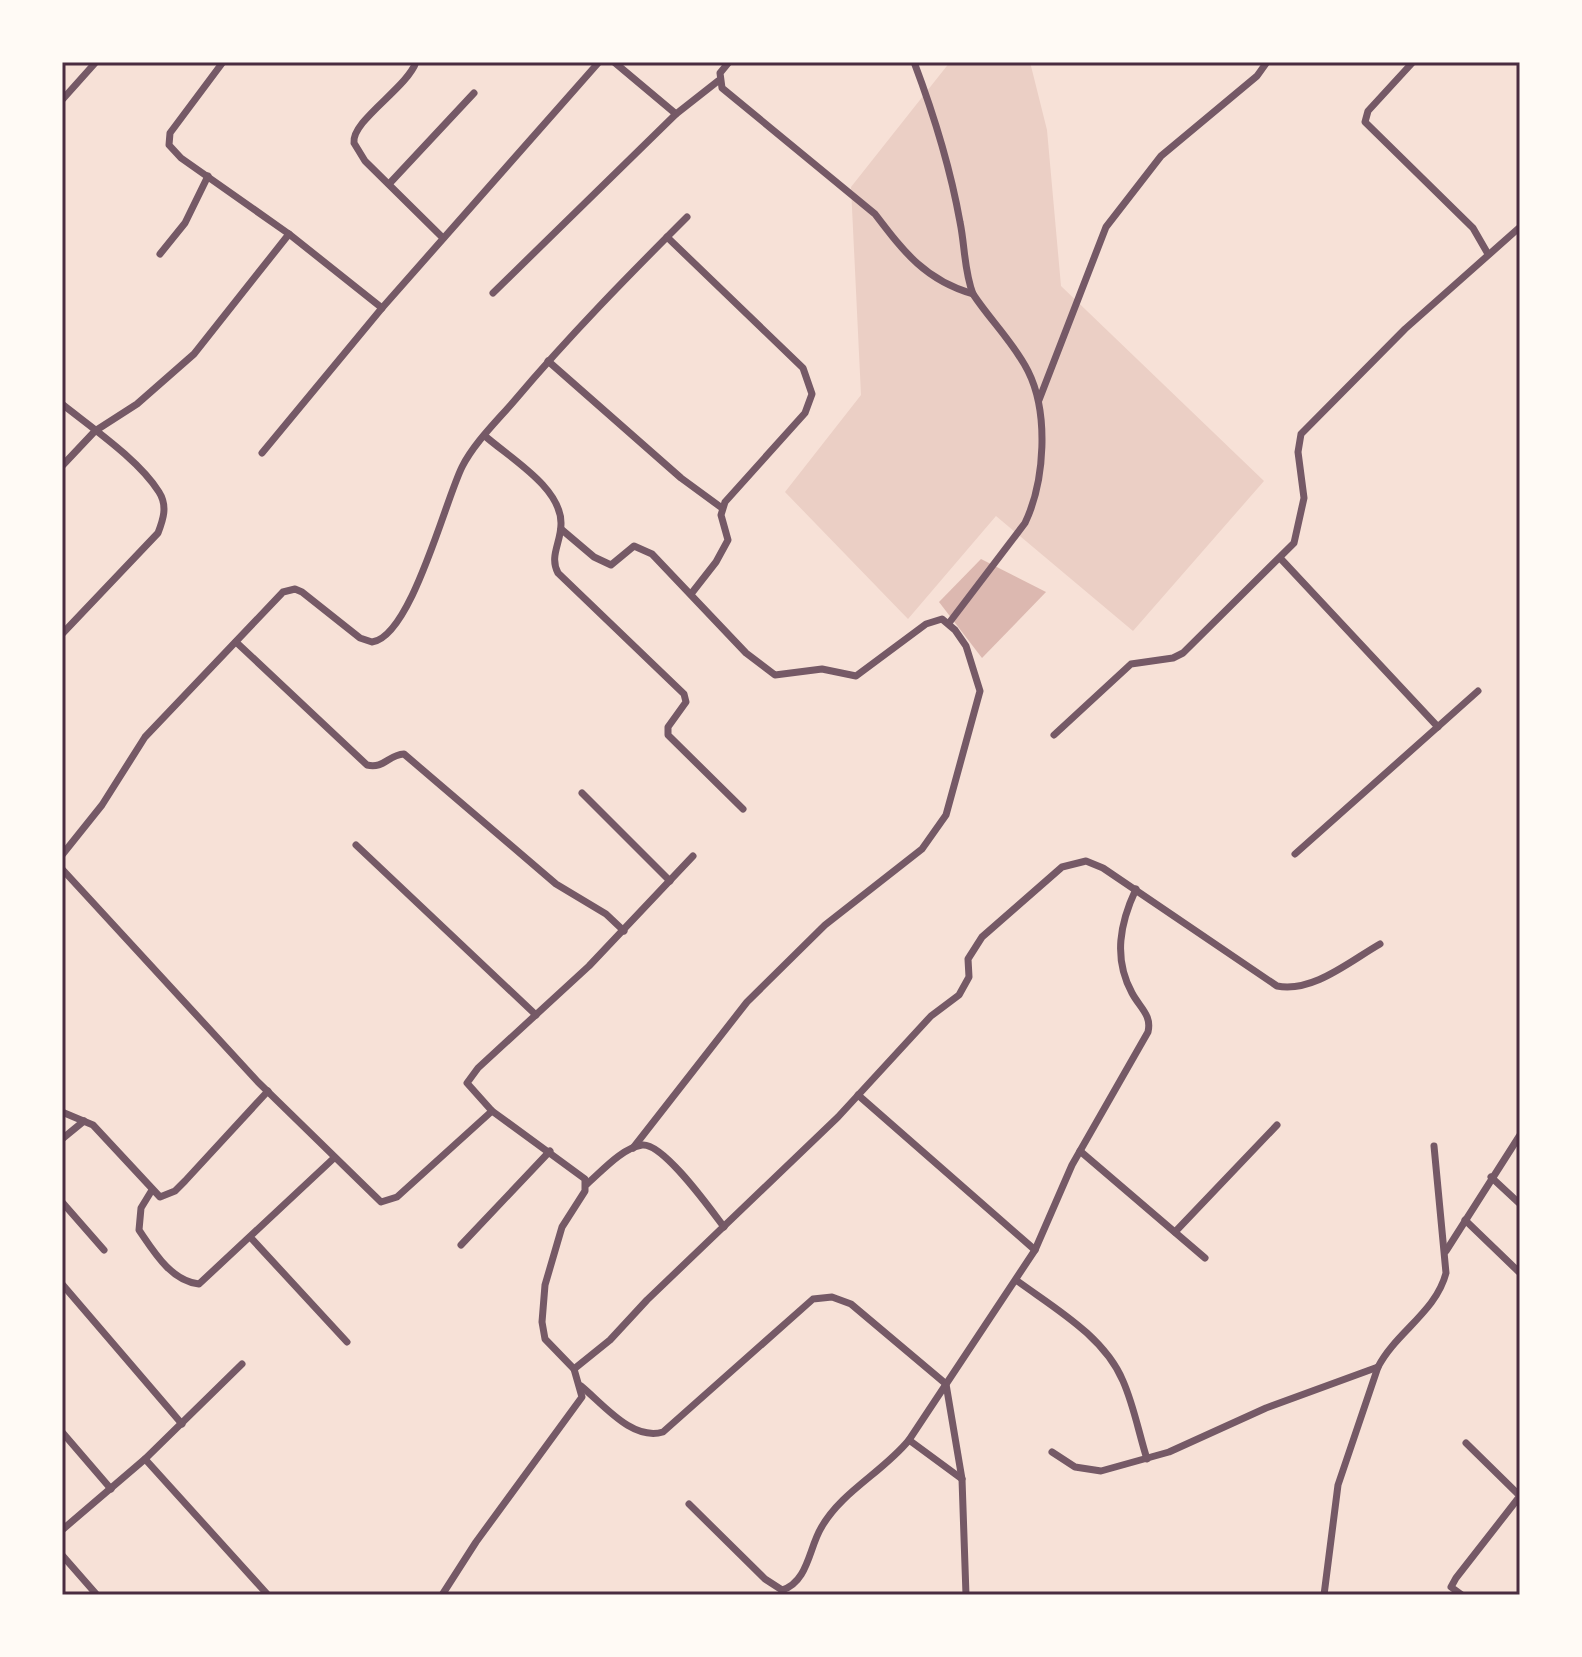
<svg xmlns="http://www.w3.org/2000/svg" width="1582" height="1657" font-family="'Roboto Condensed',sans-serif">
	<style>
		.green { fill: #ebcfc5 }
		.water { fill: #dcb8b0 }
		.lines { fill: none; stroke-linecap: round; stroke-linejoin: round }
		.minor { stroke: #755966; stroke-width: 7 }
		.neatline { fill: none; stroke: #4a2c40; stroke-width: 3 }
	</style>
	<rect width="100%" height="100%" fill="#f7e1d7"/>
	<path class="green" d="M950 62H1030L1047 130 1061 286 1264 481 1133 631 996 516 908 619 785 492 861 395 851 187Z"/>
	<path class="water" d="M981 559 1046 592 982 658 939 602Z"/>
	<g class="lines">
		<g class="minor">
			<path d="M223 62 170 133 169 145 181 158 289 234 382 308"/>
			<path d="M416 62C407 88 351 121 354 143L365 161 443 238"/>
			<path d="M614 62 676 114"/>
			<path d="M729 62 720 73 722 88 875 214C904 252 925 280 973 294"/>
			<path d="M914 62C934 115 950 166 960 222 965 246 964 271 973 294 990 320 1014 343 1028 371 1049 413 1045 481 1025 523L949 623"/>
			<path d="M1413 62 1368 111 1365 122 1473 228 1488 254"/>
			<path d="M62 100 96 62"/>
			<path d="M389 184 474 93"/>
			<path d="M667 237 803 368 812 394 805 413 725 502 721 515 728 540 716 562 691 594"/>
			<path d="M160 254 185 223 208 176"/>
			<path d="M493 293 676 114 718 81"/>
			<path d="M548 361 681 478 722 508"/>
			<path d="M1039 400 1106 227 1161 156 1257 76 1267 62"/>
			<path d="M62 404C92 428 139 460 159 492 168 506 163 520 158 533L62 634"/>
			<path d="M485 436C510 458 562 488 561 524 561 543 549 556 558 573L684 694 686 702 668 727V735L743 809"/>
			<path d="M262 453 382 308 599 62"/>
			<path d="M62 466 95 431 137 404 194 354 289 234"/>
			<path d="M561 529 594 557 611 565 634 546 652 554 746 653 775 675 822 669 856 676 926 624 942 619 955 630 966 646 980 691 946 815 922 849 825 925 747 1002 633 1148"/>
			<path d="M1281 559 1438 727"/>
			<path d="M236 642 367 765C384 769 388 755 404 754L556 884 606 914 624 931"/>
			<path d="M1054 735 1131 664 1173 658 1183 653 1294 543 1304 498 1298 452 1301 434 1405 329 1520 227"/>
			<path d="M582 793 670 881"/>
			<path d="M356 845 536 1015"/>
			<path d="M1295 854 1478 691"/>
			<path d="M62 855 102 805 145 737 283 592 295 589 302 592 360 638 372 642C411 637 445 501 462 467 474 443 497 421 515 400 569 336 628 276 687 217"/>
			<path d="M62 869 258 1082 381 1202 397 1197 492 1111"/>
			<path d="M858 1095 1035 1250"/>
			<path d="M62 1112 93 1125 160 1197 175 1191 185 1181 268 1091"/>
			<path d="M62 1139 84 1121"/>
			<path d="M1080 1151 1205 1258"/>
			<path d="M1491 1177 1520 1204"/>
			<path d="M587 1184C602 1171 622 1148 642 1145 663 1142 711 1210 724 1227"/>
			<path d="M152 1190 141 1208 139 1230C154 1252 171 1281 199 1284L334 1158"/>
			<path d="M62 1202 104 1250"/>
			<path d="M1465 1220 1520 1273"/>
			<path d="M1175 1232 1277 1125"/>
			<path d="M251 1238 347 1342"/>
			<path d="M461 1245 550 1151"/>
			<path d="M1446 1251 1520 1135"/>
			<path d="M1016 1280C1054 1308 1104 1336 1123 1381 1134 1406 1139 1434 1147 1459"/>
			<path d="M62 1284 182 1424"/>
			<path d="M574 1369 610 1340 647 1300 838 1117 931 1016 959 995 969 977 968 959 982 937 1062 867 1086 861 1103 868 1277 986C1313 993 1350 961 1380 944"/>
			<path d="M581 1386C604 1405 632 1441 663 1432L813 1299 832 1297 851 1304 946 1384 962 1479 966 1595"/>
			<path d="M62 1432 111 1489"/>
			<path d="M909 1440 962 1479"/>
			<path d="M1466 1443 1520 1496"/>
			<path d="M1052 1452 1075 1467 1101 1471 1169 1452 1266 1408 1378 1367"/>
			<path d="M145 1459 268 1595"/>
			<path d="M689 1504 765 1579 782 1590C808 1582 809 1548 821 1528 841 1492 883 1472 909 1440L1035 1250 1072 1165 1148 1032C1152 1015 1140 1008 1132 993 1113 958 1120 923 1136 889"/>
			<path d="M62 1530 145 1459 242 1364"/>
			<path d="M62 1555 97 1595"/>
			<path d="M442 1595 476 1542 582 1397 574 1369 545 1339 542 1322 545 1285 562 1227 585 1191V1179L492 1111 467 1083 478 1068 589 966 693 856"/>
			<path d="M1324 1595 1338 1485 1378 1367C1396 1332 1436 1312 1446 1273L1434 1146"/>
			<path d="M1462 1595 1451 1587 1456 1578 1520 1496"/>
		</g>
	</g>
	<rect width="1582" height="1657" fill="none" stroke="#fffaf5" stroke-width="128"/>
	<rect x="64" y="64" width="1454" height="1529" class="neatline"/>
</svg>
